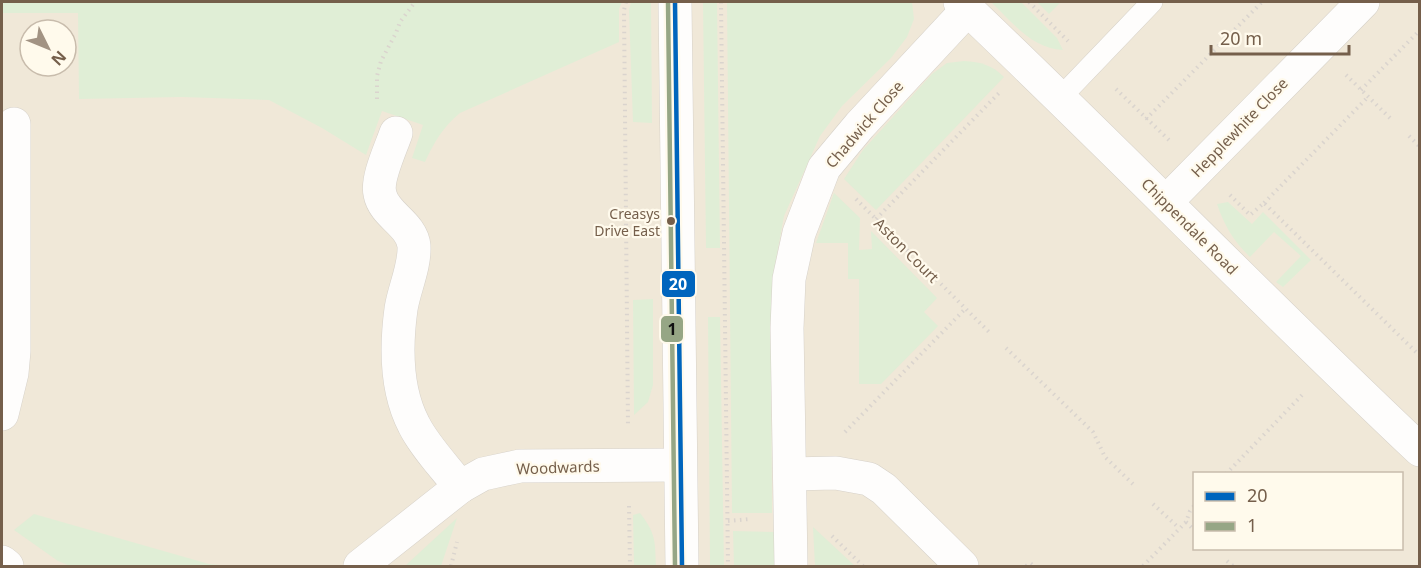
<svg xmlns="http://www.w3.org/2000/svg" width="1421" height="568" font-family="'Noto Sans',sans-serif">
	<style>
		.residential { fill: #f0e8d8; fill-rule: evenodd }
		.green { fill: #e0eed6 }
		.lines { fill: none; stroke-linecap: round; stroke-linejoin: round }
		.service-casing { stroke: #d6d1c9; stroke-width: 22 }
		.minor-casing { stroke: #d6d1c9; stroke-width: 34 }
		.tertiary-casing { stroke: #d6d1c9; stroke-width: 34 }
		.path { stroke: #dad4ce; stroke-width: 4; stroke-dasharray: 1.5 4.5; stroke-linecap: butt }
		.service { stroke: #fefdfc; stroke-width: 21 }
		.minor { stroke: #fefdfc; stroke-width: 33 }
		.tertiary { stroke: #fefdfc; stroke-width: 33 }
		.bus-1-casing { stroke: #fffaec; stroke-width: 9 }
		.bus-2-casing { stroke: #fffaec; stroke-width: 9 }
		.bus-1 { stroke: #0065bd; stroke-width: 4.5 }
		.bus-2 { stroke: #96a685; stroke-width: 4.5 }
		.bus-dot { fill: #755f4b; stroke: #fffaec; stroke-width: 2 }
		.labels { text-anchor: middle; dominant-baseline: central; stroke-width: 4.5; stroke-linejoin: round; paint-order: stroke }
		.bus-label { font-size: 14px; fill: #755f4b; stroke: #fffaec; text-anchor: end }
		.street-label { font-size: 15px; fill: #755f4b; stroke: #fffaec }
		.line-badge { stroke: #fffaec; stroke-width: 2 }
		.badge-label { font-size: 16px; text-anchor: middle; font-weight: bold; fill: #fff }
		.pale-badge-label { font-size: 16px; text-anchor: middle; font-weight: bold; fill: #111 }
	</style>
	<rect width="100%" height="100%" fill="#f7f4eb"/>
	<path class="residential" d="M2 2H1419V566H2ZM30 30H66V66H30ZM1194 474H1402V548H1194Z"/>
	<g class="green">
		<path d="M2 2H622L619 9V42L460 113C443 127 434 142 425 162L412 158 423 125 382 111 366 155 322 128 269 100 182 97 79 99 78 13H2Z"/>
		<path d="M631 2H651L652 123 633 122 629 10Z"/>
		<path d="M703 2H717L720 248H706Z"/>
		<path d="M727 2H912L914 19 907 37 891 58 842 106 820 136 784 216 773 276 771 344 772 513H732Z"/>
		<path d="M991 2H1021L1057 38 1063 50C1032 49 1012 22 991 2Z"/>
		<path d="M1037 2H1061L1049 14Z"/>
		<path d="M964 61C981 62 992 65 1004 77L876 210 844 179 863 150 932 74 947 63Z"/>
		<path d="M834 193 860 218 859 250 872 249 871 231 937 298 924 312 938 326 881 384H859V279H848V243H816Z"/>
		<path d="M1228 202 1252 224 1263 212 1311 260 1283 287 1276 282 1301 256 1274 232 1250 257C1234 242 1224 225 1217 204Z"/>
		<path d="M653 299V385L648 402 634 415 633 300Z"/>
		<path d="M708 317H720L724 566H710Z"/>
		<path d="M640 513C656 534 655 540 656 566H634L633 515Z"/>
		<path d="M34 514 209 564 230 566H70L58 561 14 530Z"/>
		<path d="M457 518 441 566H405Z"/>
		<path d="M813 527 855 566H815Z"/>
		<path d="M733 531 774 532 775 566H734Z"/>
	</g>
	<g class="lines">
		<g class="service-casing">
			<path id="service" d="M1060 98 1152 2"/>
		</g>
		<g class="minor-casing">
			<g id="minor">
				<path d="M960 2C1115 149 1264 303 1420 450"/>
				<path d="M396 133C391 148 376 179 380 194 384 215 412 224 414 246 415 267 404 289 401 309 396 346 396 391 414 425 425 447 445 467 460 487"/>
				<path d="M1166 202 1363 2"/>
				<path d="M2 414 12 373 14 351V124"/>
				<path d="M790 474 836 473 869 479 884 489 962 566"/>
				<path d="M2 562 7 566"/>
				<path d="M360 566 460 487 483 474 520 466 680 465"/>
				<path d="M791 566 787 328 789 279 799 233 824 168 860 125 968 9"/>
			</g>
		</g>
		<g class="tertiary-casing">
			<path id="tertiary" d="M675 2 682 566"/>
		</g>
		<g class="path">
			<path d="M626 2 624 10 628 427"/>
			<path d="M721 2 728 566"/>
			<path d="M1029 2 1068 41"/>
			<path d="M1346 75 1391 119"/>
			<path d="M1116 89 1171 142"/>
			<path d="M1361 90 1420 30"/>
			<path d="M377 99V76L381 61 396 33 400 22 415 2"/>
			<path d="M1146 119 1262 2"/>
			<path d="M1409 136 1420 147"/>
			<path d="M1230 195 1250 215 1264 203 1420 356"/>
			<path d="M856 199 989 332"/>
			<path d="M1264 203 1368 97"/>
			<path d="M876 219 999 93"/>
			<path d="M1006 348 1093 432 1105 457 1136 487"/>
			<path d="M845 432 966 308"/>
			<path d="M1226 474 1303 394"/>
			<path d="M1153 504 1179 528"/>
			<path d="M629 506 630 566"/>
			<path d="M728 521 750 519"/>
			<path d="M1186 522 1194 530"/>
			<path d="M832 536 863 566"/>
			<path d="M1227 561 1233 566"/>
			<path d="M451 566 457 542"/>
			<path d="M1026 566 1030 563 1034 566"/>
			<path d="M1143 566 1186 522 1190 511 1194 506"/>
		</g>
		<use href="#service" class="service"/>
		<use href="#minor" class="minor"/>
		<use href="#tertiary" class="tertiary"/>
		<g class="bus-1-casing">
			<path id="bus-1" d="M675 2 682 566"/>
		</g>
		<g class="bus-2-casing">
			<path id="bus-2" d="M668 2 675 566"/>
		</g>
		<use href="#bus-1" class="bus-1"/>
		<use href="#bus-2" class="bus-2"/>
	</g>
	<circle class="bus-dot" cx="671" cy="221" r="5"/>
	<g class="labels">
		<g class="bus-label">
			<text x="660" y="213">Creasys<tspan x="660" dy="17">Drive East</tspan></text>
		</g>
		<g class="street-label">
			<text transform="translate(864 124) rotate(-49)">Chadwick Close</text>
			<text transform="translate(1239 127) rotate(-46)">Hepplewhite Close</text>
			<text transform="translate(1190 226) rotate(45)">Chippendale Road</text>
			<text transform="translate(907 250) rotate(45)">Aston Court</text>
			<text transform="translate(558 467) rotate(-2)">Woodwards</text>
		</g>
	</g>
	<g class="line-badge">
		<rect x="661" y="270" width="35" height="28" rx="6" fill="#0065bd"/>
		<rect x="660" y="315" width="24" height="28" rx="6" fill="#96a685"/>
	</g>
	<g class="badge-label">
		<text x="678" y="290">20</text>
	</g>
	<g class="pale-badge-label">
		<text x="672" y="335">1</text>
	</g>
	<rect width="1421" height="568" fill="none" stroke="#755f4b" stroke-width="6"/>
	<rect x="1193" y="472" width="210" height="78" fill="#fffaec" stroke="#c8bcac" stroke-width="1.5"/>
	<rect x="1205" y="492" width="30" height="9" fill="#0065bd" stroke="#c8bcac" stroke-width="1.5"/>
	<text x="1247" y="502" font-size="18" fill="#755f4b">20</text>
	<rect x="1205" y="522" width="30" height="9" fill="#96a685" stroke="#c8bcac" stroke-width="1.5"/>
	<text x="1247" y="532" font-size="18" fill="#755f4b">1</text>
	<g transform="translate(48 48) rotate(133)"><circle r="28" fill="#fffaec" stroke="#c8bcac" stroke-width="1.5"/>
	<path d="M0-4.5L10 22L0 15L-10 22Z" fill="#a29383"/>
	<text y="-9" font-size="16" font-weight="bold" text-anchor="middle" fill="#755f4b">N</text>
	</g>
	<path d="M1211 45v9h138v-9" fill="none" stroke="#755f4b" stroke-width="3"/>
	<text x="1220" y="45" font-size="18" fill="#755f4b" stroke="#fffaec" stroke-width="4.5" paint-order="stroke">20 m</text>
</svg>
